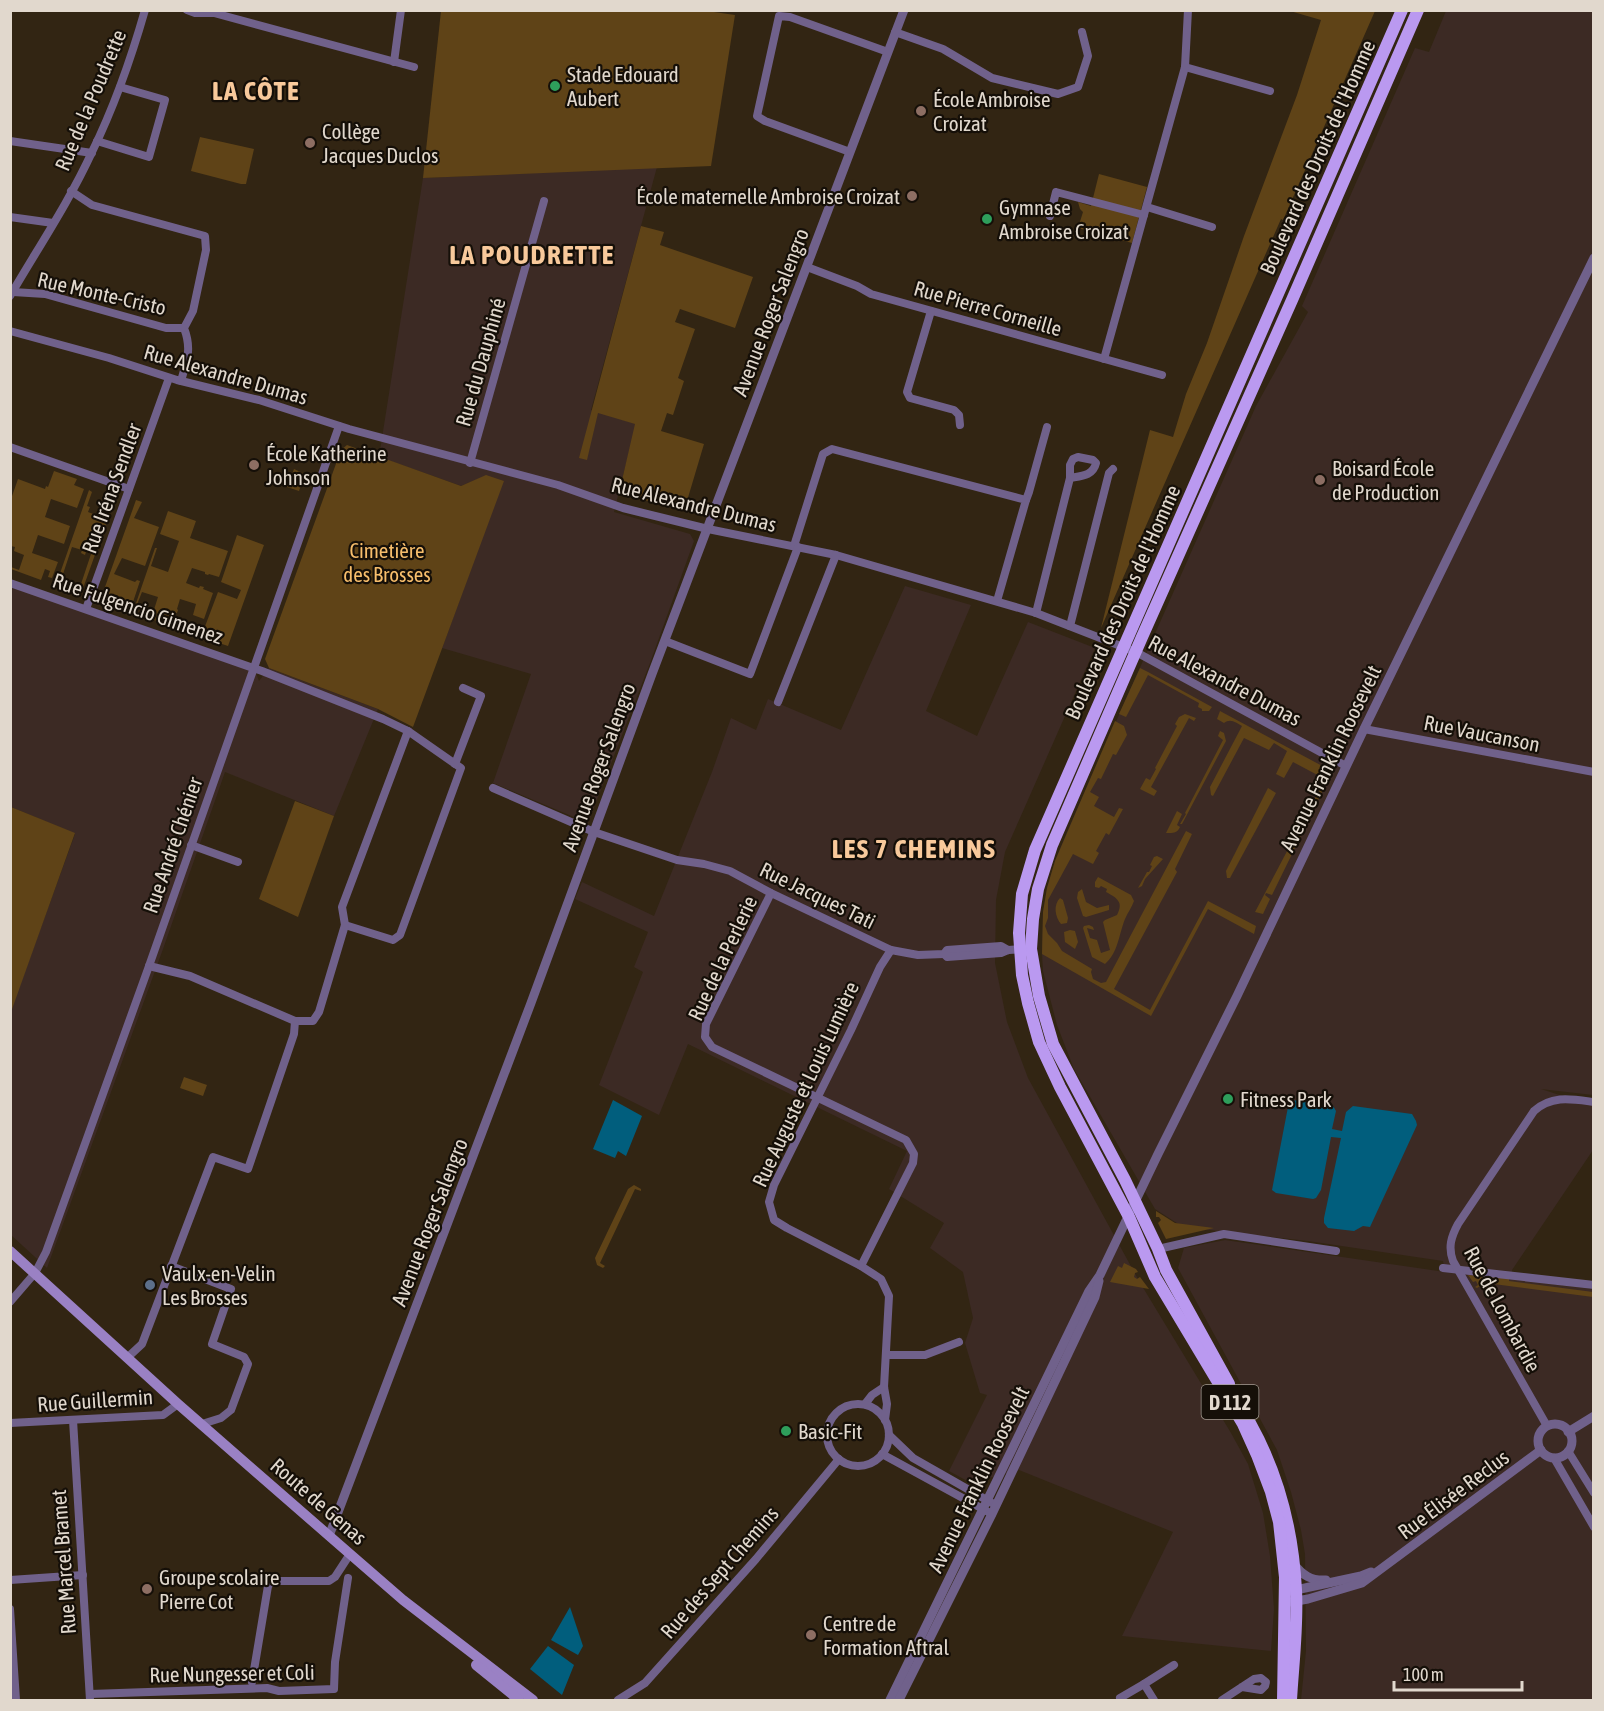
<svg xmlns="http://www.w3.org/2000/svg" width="1604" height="1711" font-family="'Asap Condensed',sans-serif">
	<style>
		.industrial { fill: #3c2a24 }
		.green { fill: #5f4317 }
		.water { fill: #015e7d }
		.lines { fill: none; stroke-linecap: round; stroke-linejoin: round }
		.minor { stroke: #70618b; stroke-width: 8 }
		.tertiary { stroke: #70618b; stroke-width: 9 }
		.secondary { stroke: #9a81c4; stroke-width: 10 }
		.primary { stroke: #ba99f0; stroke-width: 12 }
		.leisure-dot { fill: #2e9e5b; stroke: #150f08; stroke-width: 2 }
		.education-dot { fill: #8d6e63; stroke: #150f08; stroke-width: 2 }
		.service-dot { fill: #5c6f8a; stroke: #150f08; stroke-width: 2 }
		.labels { text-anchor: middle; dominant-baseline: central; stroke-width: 4.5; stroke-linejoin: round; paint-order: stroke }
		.shield { fill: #150f08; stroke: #a49c92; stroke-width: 1.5 }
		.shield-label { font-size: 20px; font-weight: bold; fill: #e1d8cd }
		.poi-label { font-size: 21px; fill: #e1d8cd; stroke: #150f08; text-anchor: start }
		.street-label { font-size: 21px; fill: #e1d8cd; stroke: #150f08 }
		.park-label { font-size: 21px; fill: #f7be6c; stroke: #150f08 }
		.district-label { font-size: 27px; font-weight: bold; letter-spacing: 1.5px; fill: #f8c99b; stroke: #150f08 }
	</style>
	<rect width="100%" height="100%" fill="#322513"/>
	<g class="industrial">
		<path d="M1446 11H1593V1095L1541 1089 1593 1106V1150L1512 1270V1279L1593 1289V1700H1301L1306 1651 1305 1554 1301 1530 1291 1492 1277 1450 1178 1268 1184 1248 1225 1240 1445 1272 1443 1261 1308 1241 1183 1227 1155 1209 1074 1069 1057 1025 1043 971 1042 954 1043 912 1047 888 1055 861 1067 832 1256 406 1308 312 1302 306 1415 48 1429 52Z"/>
		<path d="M657 167 591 410 636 424 614 512 690 534 694 541 650 663 588 823 493 783 531 674 442 648 503 481 486 476 461 486 379 457 423 178Z"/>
		<path d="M11 580 254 668 259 681 269 668 378 709 334 816 225 772 163 949 47 1268 11 1235 10 1012 75 834 11 807Z"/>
		<path d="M905 586 971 605 926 711 977 736 1028 622 1095 648 1005 852 996 900 995 963 1007 1022 1028 1078 1139 1281 1231 1433 1248 1464 1263 1513 1270 1556 1274 1609 1271 1651 1122 1636 1173 1532 1019 1470 971 1483 949 1471 987 1395 980 1393 965 1343 973 1318 963 1272 930 1248 944 1223 889 1189 907 1151 688 1044 659 1115 599 1085 643 972 634 967 648 932 575 899 582 882 654 916 712 772 731 718 756 730 768 699 841 730Z"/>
	</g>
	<g class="green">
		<path d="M700 10 735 15 711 166 423 178 441 11Z"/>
		<path d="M1290 11H1375L1283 220 1281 219 1101 628 1150 430 1173 437 1186 394 1207 343 1244 236 1297 95 1321 20Z"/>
		<path d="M200 137 254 149 246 184H241L191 171Z"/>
		<path d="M1099 174 1147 187 1132 243 1078 228 1083 212 1080 209 1078 202 1091 206Z"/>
		<path d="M641 226 664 232 660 245 753 277 735 328 680 309 675 322 695 329 678 378 684 381 673 415 667 413 661 431 704 444 684 511 619 493 635 424 598 413 587 460 579 458Z"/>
		<path d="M347 445 461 486 486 475 504 481 413 727 378 709 269 668 265 659 341 450Z"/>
		<path d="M294 469 305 474 299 491 287 487Z"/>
		<path d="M54 471 77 479 74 485 84 489 77 508 51 499 45 517 70 526 64 544 38 535 32 553 58 562 52 578 48 577 50 571 45 569 41 580 11 569V567L19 570 24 555 14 551 15 547 11 546V499L18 479 45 489 46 486 48 487Z"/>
		<path d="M89 490 92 492 87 506 90 507 88 512 104 518 114 492 117 493 81 594 69 590 70 587 79 590 91 554 86 552 85 555 81 553 82 550 72 547 61 580 67 583 65 588 52 584 53 582H57Z"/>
		<path d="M136 500 142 502 134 518 159 527 145 566 122 558 114 574 135 582 137 580 140 581 130 611 100 601Z"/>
		<path d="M168 511 196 521 190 538 228 551 219 577 209 574 208 575 205 574V572L192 568 186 583 199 588 200 586 204 587 203 589 213 593 204 619 193 615 196 604 180 599 177 609 178 610 177 613H175L171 626 151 619 158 597 142 592 136 607 135 606 155 548H157L151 566 168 572 179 541 160 534Z"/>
		<path d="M237 535 264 545 228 646 201 637 218 592 237 599 241 590 221 582Z"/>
		<path d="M1140 668 1148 672 1212 707 1209 711H1202V709L1198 707 1199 703 1148 675 1126 717 1119 714Z"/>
		<path d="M1220 711 1326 768 1329 778 1272 895 1266 893 1265 895 1270 899 1263 914 1255 912 1325 779 1293 762 1284 778 1276 774 1287 751 1274 743 1269 750 1244 738 1213 796 1211 795 1210 787 1242 726C1236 722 1230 718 1224 723L1217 719Z"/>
		<path d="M1185 714 1196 718 1194 721 1189 718 1151 787 1157 791 1154 796 1140 789 1146 778 1150 780 1156 769 1155 768 1177 726 1175 724 1179 717Z"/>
		<path d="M1115 721 1124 726 1127 735 1116 755 1113 754 1101 779 1098 778 1090 792 1099 797 1094 806 1114 817 1119 808 1123 809 1109 835 1106 833 1096 851 1099 853 1093 864 1073 854 1048 900V918L1045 926 1048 934 1057 943 1062 951 1092 969 1091 972 1093 979 1101 983 1106 982 1186 831 1192 834 1175 869 1177 872 1114 989 1150 1010 1208 901 1256 926 1254 934 1208 909 1151 1016 1042 954 1043 912 1047 888 1055 861Z"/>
		<path d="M1220 731 1224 733 1226 741 1182 824H1180L1186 814 1185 813 1223 740 1218 736Z"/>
		<path d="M1268 788 1276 793 1230 878H1227L1226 871Z"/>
		<path d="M295 801 334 816 298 917 259 899Z"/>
		<path d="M11 807 75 833 11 1012Z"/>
		<path d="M1177 811 1182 814 1177 825 1180 827C1177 834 1172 833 1166 833Z"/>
		<path d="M1157 856 1163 859 1145 879 1142 886 1138 888 1147 872H1149L1152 866 1150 865 1154 857Z"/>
		<path d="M1098 877 1131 895 1134 901C1132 907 1128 912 1125 919 1119 934 1118 953 1105 964L1092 957 1083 928 1084 926 1089 925 1093 927 1094 930 1087 928 1090 938 1097 940 1101 953 1110 950 1103 922 1105 920 1117 915C1124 902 1117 898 1106 892L1107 889 1101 886 1099 888 1095 887V882Z"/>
		<path d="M1082 889 1086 902 1097 908 1109 905V910L1086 917 1083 916 1077 898 1078 892Z"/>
		<path d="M1060 898 1063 900 1068 918 1067 923 1061 924C1055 917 1053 905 1060 898Z"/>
		<path d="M1070 930 1075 931 1078 942 1075 949 1065 942 1064 932Z"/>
		<path d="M184 1077 207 1085 203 1096 180 1088Z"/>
		<path d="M634 1185 641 1189V1191L635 1189 600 1263 605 1266 603 1268 597 1265 595 1258 628 1189Z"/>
		<path d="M1156 1211 1175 1223 1214 1228 1166 1239 1158 1223 1161 1220 1159 1217H1156Z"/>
		<path d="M1124 1263 1136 1269 1138 1272 1135 1273 1134 1277 1137 1279 1140 1277 1149 1289 1110 1282 1118 1266 1122 1268Z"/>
		<path d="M1468 1275 1509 1278V1281L1593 1292V1297L1486 1283 1477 1288 1475 1287 1478 1285 1476 1281 1473 1282Z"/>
	</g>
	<g class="water">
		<path d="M613 1100 642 1116 626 1156 618 1151 615 1158 593 1149Z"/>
		<path d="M1298 1100 1333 1106 1336 1111 1332 1129 1342 1131 1346 1112 1353 1106 1412 1114 1416 1121 1417 1125 1370 1227 1363 1226 1354 1231 1328 1228 1324 1223V1218L1341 1138 1331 1137 1321 1190 1316 1198 1313 1199 1276 1193 1272 1190 1288 1107 1293 1101Z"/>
		<path d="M570 1607 583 1646 578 1655 551 1640Z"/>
		<path d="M548 1646 574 1665 562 1695 530 1669Z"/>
	</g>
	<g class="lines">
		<g class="minor">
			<path d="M187 10 195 13H214L414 67"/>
			<path d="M895 32 943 49 992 78 1058 94 1078 87 1088 56 1082 32"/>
			<path d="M394 62 401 10"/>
			<path d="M1185 67 1270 91"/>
			<path d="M10 141 92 153"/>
			<path d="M97 141 149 157 165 100 120 87"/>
			<path d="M850 152 765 121 757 116 779 16 790 17 888 52"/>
			<path d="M71 191 92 205 205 236 206 250 193 311 184 328C192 349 187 360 181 381"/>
			<path d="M1147 207 1212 227"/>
			<path d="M1050 216 1056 192 1144 215"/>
			<path d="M10 217 53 223"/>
			<path d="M807 267 857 286 871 294 1162 375"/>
			<path d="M13 292 45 294 166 328H184"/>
			<path d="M10 296C38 248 69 202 92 152 114 107 131 59 145 10"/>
			<path d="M931 311 907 392 910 398 954 410 959 415 960 425"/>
			<path d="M10 331 109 358 177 380 259 400 349 429 558 485 623 508 708 529 836 555 1036 613 1136 652 1346 766"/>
			<path d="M1104 359 1185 67 1188 10"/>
			<path d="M10 447 129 489"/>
			<path d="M470 463 544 201"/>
			<path d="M1026 500 1029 492 1047 427"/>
			<path d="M794 546 823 454 832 449 1026 500 997 601"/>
			<path d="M10 583 262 671 383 719 408 731 461 768 400 935 393 940 345 925"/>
			<path d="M86 609 169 378"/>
			<path d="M1036 613 1070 478V465L1073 459 1078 457 1093 460 1096 463C1093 476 1081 476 1070 478"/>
			<path d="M1070 626 1109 473 1113 469"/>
			<path d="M665 641 750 674 798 547"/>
			<path d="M778 702 836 555"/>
			<path d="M1364 729 1594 772"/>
			<path d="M455 764 481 696 463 688"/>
			<path d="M493 788 594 832 677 860 704 864 730 871 771 893 891 950 918 955 944 954 947 950 1001 946 1008 950"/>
			<path d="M191 845 238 862"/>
			<path d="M771 893 706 1024 705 1037 712 1047 906 1140 914 1154 913 1163 861 1266"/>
			<path d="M944 954 947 957 1001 953 1008 950 1024 949"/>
			<path d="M295 1021H313L319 1012 345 925 342 907 408 731"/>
			<path d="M1158 1249 1224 1234 1336 1251"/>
			<path d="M171 1266 231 1289 212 1344 244 1357 248 1364 231 1410 221 1418 202 1424"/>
			<path d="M1443 1268 1594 1285"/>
			<path d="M10 1302 35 1273 46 1252 149 966 339 426"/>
			<path d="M886 1355H925L959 1342"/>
			<path d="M128 1357 142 1344 213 1157 248 1169 294 1034 295 1021 190 976 149 966"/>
			<path d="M865 1404 872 1395 884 1387"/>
			<circle cx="858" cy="1435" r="31"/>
			<path d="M73 1420 90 1700"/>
			<path d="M885 1420 887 1404 884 1387 889 1296 881 1279 861 1266 787 1228 774 1220 769 1202 774 1185 851 1030 880 967 891 950"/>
			<path d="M10 1423 163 1415 178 1404"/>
			<path d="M1547 1426 1453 1261C1448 1247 1451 1237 1458 1224L1534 1111C1552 1095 1571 1099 1594 1102"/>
			<path d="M889 1435 913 1458 992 1503"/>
			<path d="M1568 1451 1594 1493"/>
			<path d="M882 1454 992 1514"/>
			<path d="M1554 1458 1594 1527"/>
			<path d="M10 1580 83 1575"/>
			<path d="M10 1609 16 1700"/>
			<path d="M252 1682 268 1586 271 1582 278 1581H329L335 1577 350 1554"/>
			<path d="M90 1694 267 1688 279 1691 334 1689 335 1662 348 1578"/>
			<path d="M1120 1698 1144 1684"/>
			<path d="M618 1700 645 1683 756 1559 839 1459"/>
			<path d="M1154 1700 1144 1684 1174 1665"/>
			<path d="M1222 1700 1254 1679 1261 1678 1266 1682 1265 1686 1261 1690 1242 1687"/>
		</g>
		<g class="tertiary">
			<circle cx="1555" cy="1441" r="17"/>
			<path d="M1568 1432 1594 1416"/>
			<path d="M329 1536 531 1003 652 674 904 10"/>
			<path d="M1293 1563C1302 1575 1311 1581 1326 1580"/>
			<path d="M1291 1591 1361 1576 1371 1572"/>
			<path d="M1291 1602 1308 1599 1362 1583 1541 1450"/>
			<path d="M890 1700 1089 1291 1100 1275 1158 1154 1237 996 1364 729 1594 258"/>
			<path d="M899 1700 992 1514 1095 1297 1099 1281"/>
		</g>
		<g class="secondary">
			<path d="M10 1251 178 1404 350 1554 403 1600 533 1700"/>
			<path d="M476 1665 519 1700"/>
		</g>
		<g class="primary">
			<path d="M1229 1384 1166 1270 1158 1249 1125 1180 1053 1044 1039 996 1031 949 1033 919 1038 889 1052 845 1142 637 1292 300 1418 10"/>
			<path d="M1250 1423C1279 1475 1293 1532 1296 1590 1298 1627 1293 1664 1291 1700"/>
			<path d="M1283 1700 1285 1577 1279 1522 1271 1492 1257 1455 1243 1424 1155 1277 1129 1217 1060 1087 1039 1042 1028 1003 1022 975 1019 933 1022 894 1035 850 1402 10"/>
		</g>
	</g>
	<g class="leisure-dot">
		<circle cx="555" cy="86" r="6"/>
		<circle cx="987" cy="219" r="6"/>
		<circle cx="1228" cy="1099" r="6"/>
		<circle cx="786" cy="1431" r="6"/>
	</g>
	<g class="education-dot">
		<circle cx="921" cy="111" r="6"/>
		<circle cx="310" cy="143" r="6"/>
		<circle cx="912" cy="196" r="6"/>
		<circle cx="254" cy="465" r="6"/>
		<circle cx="1320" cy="480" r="6"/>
		<circle cx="147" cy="1589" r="6"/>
		<circle cx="811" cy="1635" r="6"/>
	</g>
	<circle class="service-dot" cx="150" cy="1285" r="6"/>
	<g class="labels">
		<rect class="shield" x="1201.5" y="1385" width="57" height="34" rx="4.5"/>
		<g class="shield-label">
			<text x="1230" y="1402">D 112</text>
		</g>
		<g class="poi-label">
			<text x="567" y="74">Stade Edouard<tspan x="567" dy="24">Aubert</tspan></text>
			<text x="933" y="99">École Ambroise<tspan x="933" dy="24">Croizat</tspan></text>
			<text x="322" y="131">Collège<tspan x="322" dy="24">Jacques Duclos</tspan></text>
			<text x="900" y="196" text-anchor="end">École maternelle Ambroise Croizat</text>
			<text x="999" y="207">Gymnase<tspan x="999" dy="24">Ambroise Croizat</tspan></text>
			<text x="266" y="453">École Katherine<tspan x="266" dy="24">Johnson</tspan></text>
			<text x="1332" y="468">Boisard École<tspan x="1332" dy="24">de Production</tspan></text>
			<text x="1240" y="1099">Fitness Park</text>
			<text x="162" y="1273">Vaulx-en-Velin<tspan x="162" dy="24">Les Brosses</tspan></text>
			<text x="798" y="1431">Basic-Fit</text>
			<text x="159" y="1577">Groupe scolaire<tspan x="159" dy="24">Pierre Cot</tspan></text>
			<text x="823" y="1623">Centre de<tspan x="823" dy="24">Formation Aftral</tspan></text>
		</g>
		<g class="street-label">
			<text transform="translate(90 100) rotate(-67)">Rue de la Poudrette</text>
			<text transform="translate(1317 157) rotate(-66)">Boulevard des Droits de l'Homme</text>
			<text transform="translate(102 293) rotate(13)">Rue Monte-Cristo</text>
			<text transform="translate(988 308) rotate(16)">Rue Pierre Corneille</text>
			<text transform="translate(770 312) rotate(-69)">Avenue Roger Salengro</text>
			<text transform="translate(480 362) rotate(-74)">Rue du Dauphiné</text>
			<text transform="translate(226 374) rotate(16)">Rue Alexandre Dumas</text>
			<text transform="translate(111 488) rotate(-70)">Rue Iréna Sendler</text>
			<text transform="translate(694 504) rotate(14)">Rue Alexandre Dumas</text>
			<text transform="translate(1122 602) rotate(-66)">Boulevard des Droits de l'Homme</text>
			<text transform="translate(138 608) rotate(19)">Rue Fulgencio Gimenez</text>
			<text transform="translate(1225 680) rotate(28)">Rue Alexandre Dumas</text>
			<text transform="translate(1482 733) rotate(11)">Rue Vaucanson</text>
			<text transform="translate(1330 758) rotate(-64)">Avenue Franklin Roosevelt</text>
			<text transform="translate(598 767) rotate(-70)">Avenue Roger Salengro</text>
			<text transform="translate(172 845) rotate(-71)">Rue André Chénier</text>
			<text transform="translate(818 895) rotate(26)">Rue Jacques Tati</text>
			<text transform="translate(722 958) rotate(-65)">Rue de la Perlerie</text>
			<text transform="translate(805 1084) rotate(-65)">Rue Auguste et Louis Lumière</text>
			<text transform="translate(429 1222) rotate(-69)">Avenue Roger Salengro</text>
			<text transform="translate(1503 1309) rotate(62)">Rue de Lombardie</text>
			<text transform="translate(95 1400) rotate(-4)">Rue Guillermin</text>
			<text transform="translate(978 1479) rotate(-64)">Avenue Franklin Roosevelt</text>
			<text transform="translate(1453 1494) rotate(-37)">Rue Élisée Reclus</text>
			<text transform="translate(319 1501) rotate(41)">Route de Genas</text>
			<text transform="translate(63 1562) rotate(-94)">Rue Marcel Bramet</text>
			<text transform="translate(719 1572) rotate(-49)">Rue des Sept Chemins</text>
			<text transform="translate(232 1673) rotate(-1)">Rue Nungesser et Coli</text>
		</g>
		<g class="park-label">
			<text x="387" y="550">Cimetière<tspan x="387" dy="24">des Brosses</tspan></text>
		</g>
		<g class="district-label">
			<text x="256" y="90">LA CÔTE</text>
			<text x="532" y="254">LA POUDRETTE</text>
			<text x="914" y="848">LES 7 CHEMINS</text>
		</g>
	</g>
	<rect width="1604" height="1711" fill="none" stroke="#e1d8cd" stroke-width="24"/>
	<path d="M1394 1681v9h128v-9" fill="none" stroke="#e1d8cd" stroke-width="3"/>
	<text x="1403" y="1681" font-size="18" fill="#e1d8cd" stroke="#150f08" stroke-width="4.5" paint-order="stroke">100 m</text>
</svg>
